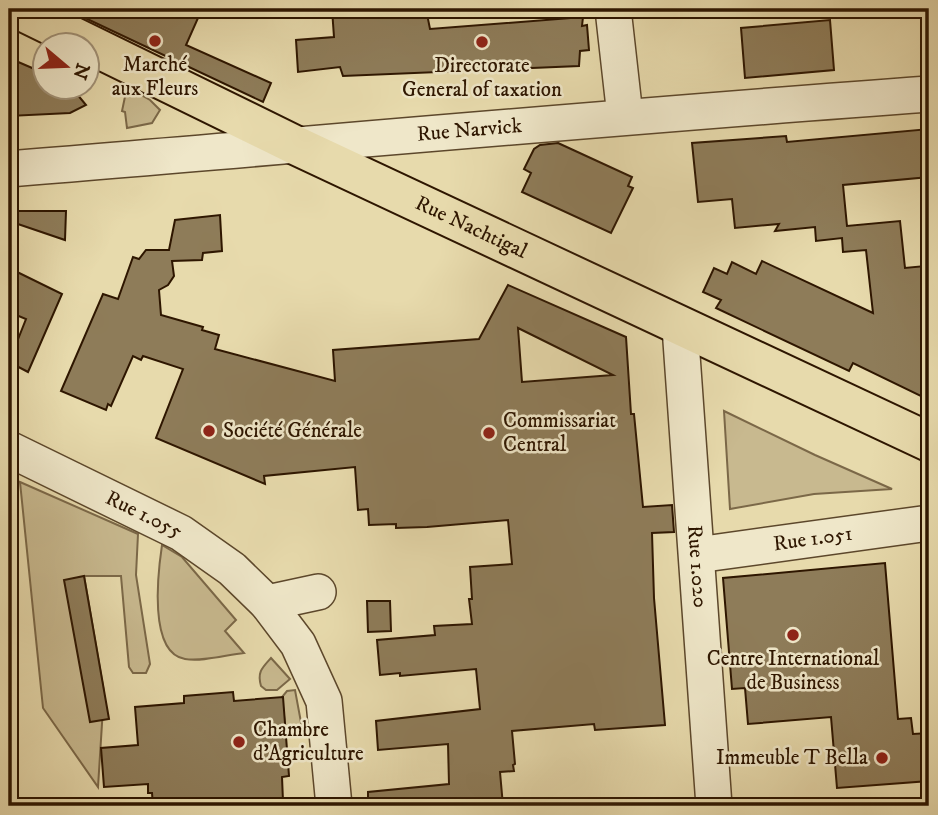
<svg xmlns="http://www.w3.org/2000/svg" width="938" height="815" font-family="'IM FELL DW Pica',serif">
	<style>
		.green { fill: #c8b98f; stroke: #7b6848; stroke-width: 2 }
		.building { fill: #8e7c59; stroke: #2e1600; stroke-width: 2; fill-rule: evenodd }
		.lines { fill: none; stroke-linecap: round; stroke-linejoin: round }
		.minor-casing { stroke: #5c472b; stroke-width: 38 }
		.major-casing { stroke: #2e1600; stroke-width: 42 }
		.minor { stroke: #efe7c9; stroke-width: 35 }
		.major { stroke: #e7daac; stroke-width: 38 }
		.poi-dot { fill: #8f2418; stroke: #efe7c9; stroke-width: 2.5 }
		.labels { text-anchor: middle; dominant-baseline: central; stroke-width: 5; stroke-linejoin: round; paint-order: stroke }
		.poi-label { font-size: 21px; fill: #2e1600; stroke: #efe7c9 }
		.street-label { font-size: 21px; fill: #2e1600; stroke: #efe7c9 }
	</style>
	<rect width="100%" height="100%" fill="#e7daac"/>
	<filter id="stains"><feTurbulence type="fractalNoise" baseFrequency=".00286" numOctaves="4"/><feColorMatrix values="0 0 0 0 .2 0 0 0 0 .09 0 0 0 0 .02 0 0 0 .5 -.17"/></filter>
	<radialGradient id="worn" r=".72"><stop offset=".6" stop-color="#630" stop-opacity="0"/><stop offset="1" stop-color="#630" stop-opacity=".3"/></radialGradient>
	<g class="green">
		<path d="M127 87 150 100 160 110 152 123 127 128 125 112 122 111Z"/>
		<path d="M724 411 815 455 892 489 814 494 730 509Z"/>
		<path d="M20 482 138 534 136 575 150 664 146 673H133L129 667 121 576H84L104 692 98 787 43 708Z"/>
		<path d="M162 545 182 557 236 620 225 631 244 653C226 655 202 662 185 659 148 653 158 572 162 545Z"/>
		<path d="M271 658 290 679 277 690H266L261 686C257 672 262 668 271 658Z"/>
		<path d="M295 690 303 733 286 734 282 697 287 691Z"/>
	</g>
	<g class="building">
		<path d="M66 9H202L186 45 271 83 263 102Z"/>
		<path d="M332 9H426L430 29 583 17 582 26 587 25 589 50 580 51 579 66 343 76 340 67 298 72 296 40 334 37Z"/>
		<path d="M830 20 834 70 745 78 741 28Z"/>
		<path d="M9 58 46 74V88H72L86 105 70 113 9 116Z"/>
		<path d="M929 129V177L843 185 847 226 900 221 905 268 925 266 929 313V400L853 363 849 371 716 308 721 300 703 292 714 268 727 274 732 262 756 274 762 261 873 313 866 250 843 252 842 238 816 241 815 227 775 231 779 224 735 228 732 199 698 202 692 143 786 136 787 142Z"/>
		<path d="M558 143 632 177 628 186 633 188 611 233 522 192 531 173 524 169 534 149 540 145Z"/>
		<path d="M9 211H66L65 240 9 221Z"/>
		<path d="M220 215 222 251 203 253 202 260 172 261 174 276 168 285 159 290 161 315 203 327 202 330 219 335 215 349 335 381 333 350 479 339 508 285 626 337 631 414H634L643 507 672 505 674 532 652 533 654 598 665 725 595 730 594 724 512 731 515 764 513 765 514 771 500 772 503 806H368V792L449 784 448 744 378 750 376 721 480 709 476 669 400 676V673L380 675 377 640 435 635 434 626 472 624 469 599H472L470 567 512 564 508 520 427 527 396 528V524L369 525 368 509 358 510 355 467 264 476 265 484 156 438 183 369 143 356 141 360 133 356 111 406 108 404 106 410 61 391 103 294 118 299 133 257 139 259 146 250H169L175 220ZM518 328 613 375 522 382Z"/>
		<path d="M9 268 62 294 28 372 9 362 26 319 9 312Z"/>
		<path d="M885 563 898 719 911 718 913 734 929 733V781L837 788 831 717 748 724 745 688 732 689 723 578Z"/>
		<path d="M84 576 109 719 90 722 64 580Z"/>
		<path d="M367 601H390L391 631 368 632Z"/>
		<path d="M233 692 234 701 283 697 289 776 282 777 283 801 221 806H153L152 793H148V784L104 787 101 748 138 745 135 707 184 703V696Z"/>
	</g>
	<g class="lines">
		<g class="minor-casing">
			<g id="minor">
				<path d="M613 9 625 116"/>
				<path id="s1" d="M9 169C316 144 622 116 929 94"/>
				<path id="s2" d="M680 327 714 806"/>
				<path id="s3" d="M9 449 181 533 232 569 267 603 298 644 324 701 334 806"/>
				<path id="s4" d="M697 555 929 523"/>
				<path d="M267 603 318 592"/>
			</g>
		</g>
		<g class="major-casing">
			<g id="major">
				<path id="s5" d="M17 9 297 146 929 442"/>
			</g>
		</g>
		<use href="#minor" class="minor"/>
		<use href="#major" class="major"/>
	</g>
	<g class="poi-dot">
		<circle cx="155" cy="41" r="7"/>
		<circle cx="482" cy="42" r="7"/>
		<circle cx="209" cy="431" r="7"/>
		<circle cx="489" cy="433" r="7"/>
		<circle cx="793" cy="635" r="7"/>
		<circle cx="239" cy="742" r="7"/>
		<circle cx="882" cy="758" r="7"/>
	</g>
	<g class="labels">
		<g class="poi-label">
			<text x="155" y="65">Marché<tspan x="155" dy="24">aux Fleurs</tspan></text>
			<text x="482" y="66">Directorate<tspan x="482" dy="24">General of taxation</tspan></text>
			<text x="503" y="421" text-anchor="start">Commissariat<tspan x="503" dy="24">Central</tspan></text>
			<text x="223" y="431" text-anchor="start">Société Générale</text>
			<text x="793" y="659">Centre International<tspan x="793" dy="24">de Business</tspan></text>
			<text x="253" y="730" text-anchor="start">Chambre<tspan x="253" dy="24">d'Agriculture</tspan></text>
			<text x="868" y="758" text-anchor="end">Immeuble T Bella</text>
		</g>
		<g class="street-label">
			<text stroke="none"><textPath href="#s1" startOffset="462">Rue Narvick</textPath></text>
			<text stroke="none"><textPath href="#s5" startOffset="504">Rue Nachtigal</textPath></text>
			<text stroke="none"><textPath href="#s3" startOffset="150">Rue 1.055</textPath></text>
			<text stroke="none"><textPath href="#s4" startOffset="117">Rue 1.051</textPath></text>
			<text stroke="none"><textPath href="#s2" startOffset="240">Rue 1.020</textPath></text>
		</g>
	</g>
	<rect width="938" height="815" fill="none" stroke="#e7daac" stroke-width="35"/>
	<rect x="10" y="10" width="917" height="794" fill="none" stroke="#2e1600" stroke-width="3.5"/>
	<rect x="18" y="18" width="903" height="780" fill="none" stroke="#2e1600" stroke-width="2"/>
	<g transform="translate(66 66) rotate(109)"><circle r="33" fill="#efe7c9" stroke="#a29379" stroke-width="2"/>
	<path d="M0-5L12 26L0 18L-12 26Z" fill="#8f2418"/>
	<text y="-10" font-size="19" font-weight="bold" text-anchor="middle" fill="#2e1600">N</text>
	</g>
	<rect width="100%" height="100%" filter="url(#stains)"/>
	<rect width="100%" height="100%" fill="url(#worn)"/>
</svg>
